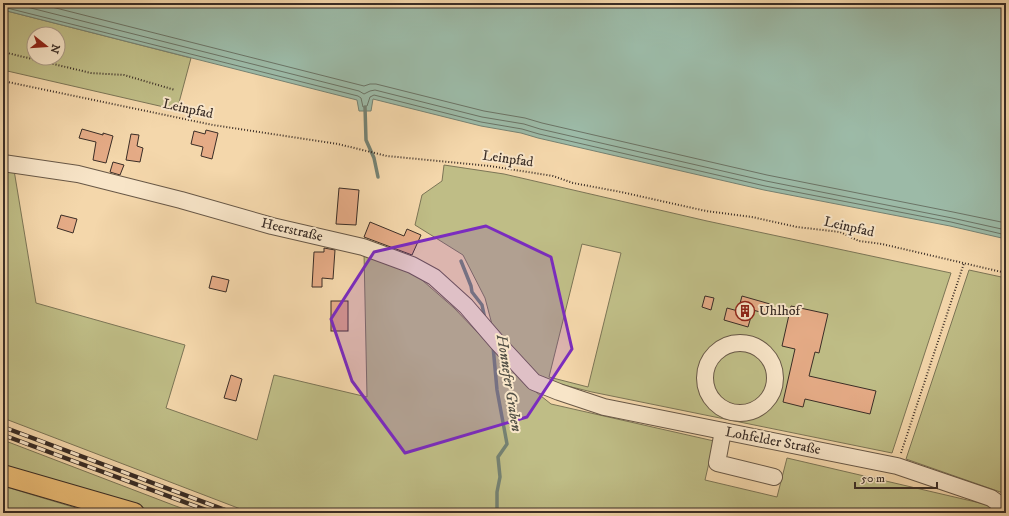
<svg xmlns="http://www.w3.org/2000/svg" width="1009" height="516" font-family="'IM FELL DW Pica',serif">
	<style>
		.green { fill: #bfbd86; stroke: #7c7556; fill-rule: evenodd }
		.water { fill: #9cbaa7; stroke: #758273 }
		.lines { fill: none; stroke-linecap: round; stroke-linejoin: round }
		.shore { stroke: #6b7466; stroke-width: 1 }
		.stream { stroke: #758273; stroke-width: 3.5 }
		.building { fill: #e5ab86; stroke: #3a2d26 }
		.minor-casing { stroke: #685847; stroke-width: 18 }
		.major-casing { stroke: #3a2d26; stroke-width: 22 }
		.path { stroke: #3a2d26; stroke-width: 2; stroke-dasharray: 1 2; stroke-linecap: butt }
		.minor { stroke: #f8e5c8; stroke-width: 16 }
		.major { stroke: #eabc76; stroke-width: 20 }
		.rail-casing { stroke: #3a2d26; stroke-width: 4.5 }
		.rail { stroke: #f8e5c8; stroke-width: 3; stroke-dasharray: 9; stroke-linecap: butt }
		.marked { fill: #7b2cbf; fill-opacity: 0.2; stroke: #7b2cbf; stroke-width: 3; stroke-linejoin: round }
		.labels { text-anchor: middle; dominant-baseline: central; stroke-width: 4; stroke-linejoin: round; paint-order: stroke }
		.street-label { font-size: 14px; fill: #3a2d26; stroke: #f8e5c8 }
		.poi-label { font-size: 14px; fill: #3a2d26; stroke: #f8e5c8; text-anchor: start }
		.water-label { font-size: 15px; font-style: italic; fill: #525046; stroke: #f8e5c8 }
	</style>
	<rect width="100%" height="100%" fill="#f4d7ab"/>
	<filter id="stains"><feTurbulence type="fractalNoise" baseFrequency=".005" numOctaves="4"/><feColorMatrix values="0 0 0 0 .2 0 0 0 0 .09 0 0 0 0 .02 0 0 0 .5 -.17"/></filter>
	<radialGradient id="worn" r=".72"><stop offset=".6" stop-color="#630" stop-opacity="0"/><stop offset="1" stop-color="#630" stop-opacity=".3"/></radialGradient>
	<g class="green">
		<path d="M3 10 191 58 177 110 3 70ZM34 34H58V58H34Z"/>
		<path d="M444 165 504 174 707 221 951 273 892 453 592 392 547 381 522 363 494 332 485 298 463 255 415 225 422 195 442 181ZM582 244 621 253 588 387 549 377Z"/>
		<path d="M3 169 14 170 36 303 185 345 166 408 257 440 274 375 367 397 364 252 406 266 454 308 531 388 551 404 714 441 705 480 777 497 787 458 993 506 994 513H251L3 418Z"/>
		<path d="M969 270 1006 278V494L906 459Z"/>
		<path d="M3 440 173 505 195 513H160L3 467Z"/>
		<path d="M3 486 93 513H3Z"/>
	</g>
	<path class="water" d="M3 3H1006V239L950 226 764 190 538 138 521 133 481 126 373 99 371 111H359L357 100 3 10Z"/>
	<g class="lines">
		<g class="shore">
			<path d="M11 3 359 91 364 94 370 91 375 90 482 117 524 124 540 129 766 181 952 218 1006 230"/>
			<path d="M36 3 364 86 370 84H376L484 111 525 118 542 123 767 175 953 212 1006 223"/>
			<path d="M3 7 358 96 361 98 363 107 367 106 370 97 374 95 481 122 522 129 539 134 765 186 951 222 1006 235"/>
		</g>
		<g class="stream">
			<path d="M365 107 366 140 374 158 378 177"/>
			<path d="M461 261 471 286 472 292 482 305 485 319"/>
			<path d="M493 346 497 390 507 444 498 457 500 477 497 492V513"/>
		</g>
	</g>
	<g class="building">
		<path d="M82 129 103 135V133L113 136 106 163 93 160 96 142 79 138Z"/>
		<path d="M206 130 218 133 212 159 201 156 203 147 191 144 194 131 205 134Z"/>
		<path d="M131 134 139 135 137 146 143 148 140 162 126 160Z"/>
		<path d="M113 162 124 165 120 175 110 172Z"/>
		<path d="M339 188 359 190 356 225 336 224Z"/>
		<path d="M61 215 77 219 73 233 57 228Z"/>
		<path d="M370 222 404 236 407 229 421 235 412 255 364 237Z"/>
		<path d="M324 248 335 250 333 279 322 278V287H312L314 252H324Z"/>
		<path d="M212 276 229 280 226 292 209 288Z"/>
		<path d="M705 296 714 298 711 310 702 307Z"/>
		<path d="M742 296 770 304 767 314 753 310 748 327 724 320 727 308 738 311Z"/>
		<rect x="331" y="301" width="17" height="30"/>
		<path d="M791 306 828 314 819 353 815 352 809 376 876 391 870 414 805 399 803 407 783 402 795 349 782 346Z"/>
		<path d="M231 375 242 379 236 401 224 398Z"/>
	</g>
	<g class="lines">
		<g class="minor-casing">
			<g id="minor">
				<path d="M3 163 78 174 181 200 272 226 363 247 412 265 434 277 466 306 497 342 534 382 559 392 604 407 897 466 991 498 998 503 1004 513"/>
				<circle cx="740" cy="378" r="35"/>
				<path d="M723 431 717 463 774 477"/>
			</g>
		</g>
		<g class="major-casing">
			<path id="major" d="M3 475 134 513"/>
		</g>
		<g class="path">
			<path d="M3 52 91 73 124 75 175 90"/>
			<path d="M3 81 213 125 338 144 387 156 490 166 553 176 573 183 621 192 706 211 752 217 797 227 840 232 859 241 882 244 1006 273"/>
			<path d="M901 453 964 263"/>
		</g>
		<use href="#minor" class="minor"/>
		<use href="#major" class="major"/>
		<g class="rail-casing">
			<g id="rail">
				<path d="M3 427 233 513"/>
				<path d="M3 435 214 513"/>
			</g>
		</g>
		<use href="#rail" class="rail"/>
	</g>
	<path class="marked" d="M486 226 551 257 572 349 527 417 405 453 352 381 331 319 374 252Z"/>
	<defs>
		<g id="building-ring" transform="scale(1)"><circle r="9.5" fill="#f8e5c8" stroke="#8f2418" stroke-width="1.5"/><path d="M-4-6H4V6H1V3H-1V6H-4ZM-2.5-4.3h1.7v1.8h-1.7ZM.8-4.3h1.7v1.8H.8ZM-2.5-1h1.7V.8h-1.7ZM.8-1h1.7V.8H.8Z" fill="#8f2418"/></g>
	</defs>
	<g fill-rule="evenodd">
		<use href="#building-ring" x="745" y="311"/>
	</g>
	<g class="labels">
		<g class="street-label">
			<text transform="translate(188 109) rotate(12)">Leinpfad</text>
			<text transform="translate(508 159) rotate(8)">Leinpfad</text>
			<text transform="translate(849 227) rotate(13)">Leinpfad</text>
			<text transform="translate(292 230) rotate(13)">Heerstraße</text>
			<text transform="translate(773 441) rotate(11)">Lohfelder Straße</text>
		</g>
		<g class="poi-label">
			<text x="759" y="311">Uhlhof</text>
		</g>
		<g class="water-label">
			<text transform="translate(509 383) rotate(81)">Honnefer Graben</text>
		</g>
	</g>
	<rect width="1009" height="516" fill="none" stroke="#f4d7ab" stroke-width="16"/>
	<rect x="4" y="4" width="1001" height="508" fill="none" stroke="#3a2d26" stroke-width="2"/>
	<rect x="8" y="8" width="993" height="500" fill="none" stroke="#3a2d26"/>
	<g transform="translate(46 46) rotate(107)"><circle r="19" fill="#f8e5c8" stroke="#ac9b87"/>
	<path d="M0-3L7 15L0 10L-7 15Z" fill="#8f2418"/>
	<text y="-6" font-size="11" font-weight="bold" text-anchor="middle" fill="#3a2d26">N</text>
	</g>
	<path d="M855 482v6h82v-6" fill="none" stroke="#3a2d26" stroke-width="2"/>
	<text x="861" y="482" font-size="12" fill="#3a2d26" stroke="#f8e5c8" stroke-width="3" paint-order="stroke">50 m</text>
	<rect width="100%" height="100%" filter="url(#stains)"/>
	<rect width="100%" height="100%" fill="url(#worn)"/>
</svg>
